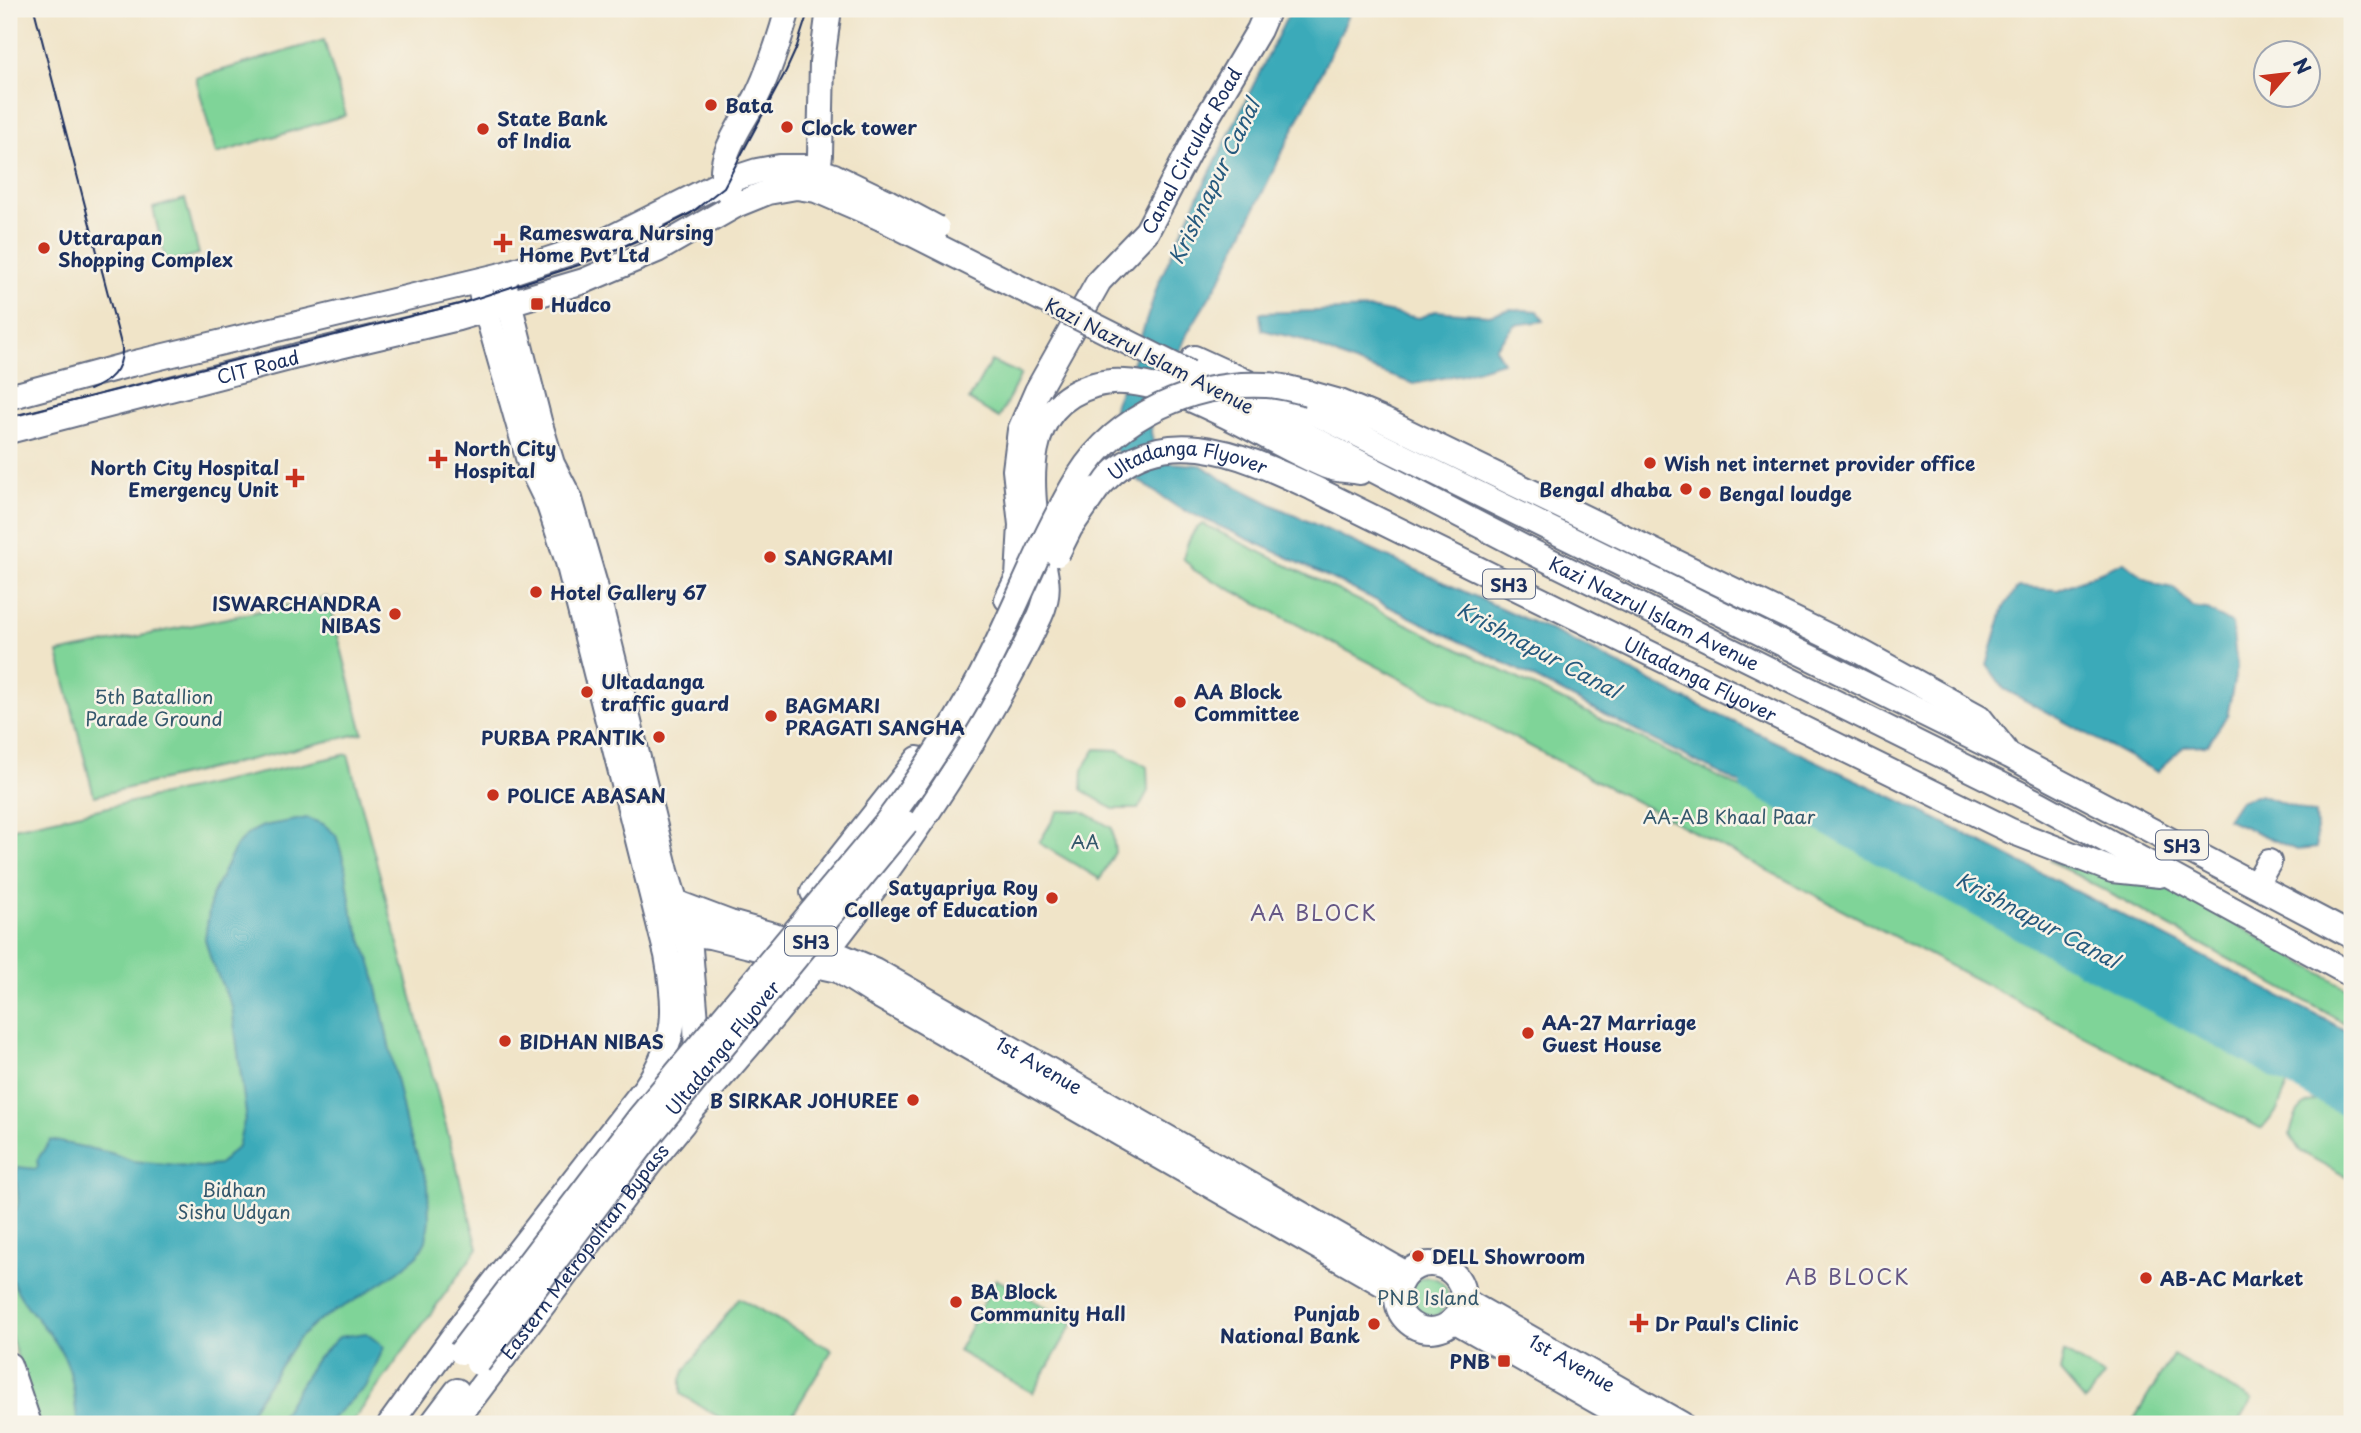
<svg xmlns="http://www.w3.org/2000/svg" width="2361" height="1433" font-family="'Playpen Sans',sans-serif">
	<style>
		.green { fill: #7fd498; stroke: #4d827b; stroke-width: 2 }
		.water { fill: #3baab9; stroke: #2b6c8c; stroke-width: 2 }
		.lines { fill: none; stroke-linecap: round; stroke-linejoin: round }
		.canal { stroke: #3baab9; stroke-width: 14 }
		.major-casing { stroke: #666e83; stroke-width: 28 }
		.major { stroke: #fff; stroke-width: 24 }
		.tram { stroke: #1b2f5e; stroke-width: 2 }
		.major-bridge-casing { stroke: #666e83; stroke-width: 28; stroke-linecap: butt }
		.major-bridge { stroke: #fff; stroke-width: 24 }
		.poi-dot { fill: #c8321e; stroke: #f7f3e8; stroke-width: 2.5 }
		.labels { text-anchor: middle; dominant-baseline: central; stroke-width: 5; stroke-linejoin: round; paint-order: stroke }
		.shield { fill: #f7f3e8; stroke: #5d6a87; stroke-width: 2 }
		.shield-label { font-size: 18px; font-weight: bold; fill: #1b2f5e }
		.poi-label { font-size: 19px; font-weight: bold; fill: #1b2f5e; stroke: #f7f3e8; text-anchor: start }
		.street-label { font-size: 19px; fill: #1b2f5e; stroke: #f7f3e8 }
		.park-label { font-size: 19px; fill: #34586c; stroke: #f7f3e8 }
		.water-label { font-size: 21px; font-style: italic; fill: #265a7e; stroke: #f7f3e8 }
		.neighbourhood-label { font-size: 21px; letter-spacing: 2px; fill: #665886; stroke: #f7f3e8 }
	</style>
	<rect width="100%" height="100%" fill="#f7f3e8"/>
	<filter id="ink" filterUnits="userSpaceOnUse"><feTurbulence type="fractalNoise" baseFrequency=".0143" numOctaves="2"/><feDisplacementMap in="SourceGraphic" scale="14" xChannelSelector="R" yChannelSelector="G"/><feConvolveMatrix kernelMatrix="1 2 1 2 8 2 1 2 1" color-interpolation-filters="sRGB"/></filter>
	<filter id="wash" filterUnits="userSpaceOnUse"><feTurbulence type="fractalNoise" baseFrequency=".00686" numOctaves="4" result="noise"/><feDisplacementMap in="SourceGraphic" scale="28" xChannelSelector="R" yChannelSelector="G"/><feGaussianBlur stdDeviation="1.57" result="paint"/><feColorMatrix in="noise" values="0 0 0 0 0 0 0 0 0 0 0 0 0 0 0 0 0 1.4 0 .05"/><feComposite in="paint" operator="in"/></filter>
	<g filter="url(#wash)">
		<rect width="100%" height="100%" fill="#f0e4c8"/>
		<g class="green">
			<path d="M324 40 346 115 216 154 196 78Z"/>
			<path d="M185 199 199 254 166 263 153 208Z"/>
			<path d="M991 361 1021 374 999 418 969 400Z"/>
			<path d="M1203 524 1741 788 2275 1070 2284 1075 2288 1083 2277 1111 2262 1129 1195 571 1183 558C1186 546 1191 530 1203 524Z"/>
			<path d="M328 597 363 733 94 796 58 653Z"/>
			<path d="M1096 749 1118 750 1147 767 1148 791 1138 809H1113L1082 790 1083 769Z"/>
			<path d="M348 754 478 1248 351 1424H38L9 1330V829Z"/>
			<path d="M1058 811H1082L1112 828 1115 852 1100 879 1039 843Z"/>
			<path d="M2049 860 2173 888 2352 991V1027Z"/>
			<path d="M2322 1099 2352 1116V1180L2300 1151 2290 1135C2295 1113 2298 1104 2322 1099Z"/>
			<circle cx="1428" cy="1297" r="20"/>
			<path d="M996 1279 1073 1323 1033 1393 958 1351Z"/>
			<path d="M739 1298 832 1350 787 1424H730L681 1394V1380L684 1372Z"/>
			<path d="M2064 1352 2104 1376 2085 1401 2060 1372Z"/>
			<path d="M2173 1355 2252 1400 2238 1424H2131Z"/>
		</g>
		<g class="water">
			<path d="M1291 9H1352L1221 278 1187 334 1152 420 1151 432 1155 449 1162 458 1171 463 1201 465 1222 479 1283 510 1563 636 1679 696 1903 802 2328 1021 2352 1034V1107L2093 971 1897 863 1636 731 1515 668 1285 556 1177 507 1129 474 1113 444 1110 432 1115 403 1133 361 1158 284 1194 205Z"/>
			<path d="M1374 309 1419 318 1435 311 1489 315 1511 309 1538 311 1544 321 1515 325 1495 348 1503 362 1462 374 1414 384 1349 361 1300 339 1262 330 1260 313Z"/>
			<path d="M2124 562 2144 578 2158 585 2174 588 2192 607 2206 609 2232 624 2237 667 2227 716 2207 745 2184 746 2157 772 2004 689 1987 665 2004 607 2018 587 2058 590Z"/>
			<path d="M2259 795 2315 814 2317 848 2296 850 2227 819 2239 801Z"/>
			<path d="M307 818 323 824 336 835 345 865 352 913 373 969 406 1125 428 1184 429 1220 426 1241 418 1255 399 1271 352 1302 319 1320 298 1339 242 1424H78C74 1403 75 1382 66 1361 52 1328 18 1306 9 1271 7 1263 7 1230 9 1223 11 1215 17 1212 18 1203 19 1191 13 1177 18 1167L36 1169 38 1166 37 1160 51 1140 111 1153 133 1161 200 1167 219 1165 238 1146 246 1114 232 1007 211 960 205 939 211 897 236 846 249 833 263 826Z"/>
			<path d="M366 1333 384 1347 367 1385 326 1424H284L279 1419 315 1361 339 1337Z"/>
		</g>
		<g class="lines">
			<path class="canal" d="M1747 785 2352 1113"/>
		</g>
	</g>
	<g filter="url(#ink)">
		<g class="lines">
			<g class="major-casing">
				<g id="major">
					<path d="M816 186 820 155 822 62 829 9"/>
					<path d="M730 195C708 165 743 124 757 96 770 69 780 38 788 9"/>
					<path d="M1194 358 1321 416 2010 756 2352 936"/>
					<path id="s1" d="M1206 383 1524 548 2040 804 2352 975"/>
					<path d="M1308 393 1340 402 1383 420 1861 652 1979 717 2005 750"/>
					<path d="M9 397 131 364 502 275 605 241 723 182 757 171 779 167H807L834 176 888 202"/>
					<path id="s2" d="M9 431 297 356 458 318 584 281 657 250 736 205 768 192 796 187 816 190 881 218"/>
					<path id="s3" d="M1097 489C1159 415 1242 455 1313 488L2011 831 2112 870 2160 875"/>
					<path id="s4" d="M1007 599 1018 577 1021 525 1015 470 1020 430 1037 391 1099 281 1147 231 1205 121 1259 30 1268 9"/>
					<path d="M2256 884 2269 862"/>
					<path d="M813 892 918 759"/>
					<path id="s5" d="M666 902 677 903 730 923 827 950 874 970 1406 1274"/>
					<path d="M671 931 710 936 762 949"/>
					<path d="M824 967 838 970 876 994 1397 1292"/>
					<path d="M689 1113C822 967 956 794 1040 616 1053 588 1044 571 1039 543 1030 482 1021 407 1094 385 1161 365 1264 441 1326 466 1336 470 1349 470 1360 472"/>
					<circle cx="1430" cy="1297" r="33"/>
					<path id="s6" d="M1463 1300 1681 1424"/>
					<path d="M1454 1320 1637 1424"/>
					<path d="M9 1365 29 1424"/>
					<path d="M390 1424 471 1312 646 1087C678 1039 677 1010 667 955L568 562 549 505 531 468 478 282"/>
					<path d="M432 1424 457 1391"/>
					<path id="s7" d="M453 1424 650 1163 683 1123 689 1114 693 1100 697 1063 696 1021 690 949 666 871 595 585 570 499 552 464 539 421 502 275"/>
				</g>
			</g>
			<use href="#major" class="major"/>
			<g class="tram">
				<path d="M34 9 122 348C123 371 109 382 89 390"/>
				<path d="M9 417 459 304 579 265 641 239 691 213 724 187 786 71 796 49 809 9"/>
			</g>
			<g class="major-bridge-casing">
				<g id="major-bridge">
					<path d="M888 202 937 228"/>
					<path d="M881 218 1189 373"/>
					<path d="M1057 554 1070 528 1097 489"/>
					<path d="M461 1352 640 1117 886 823C924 772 960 719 988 662 1019 601 1043 535 1079 476 1117 415 1195 381 1266 385 1280 385 1294 390 1308 393"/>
					<path id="s8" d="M478 1363 643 1144 906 823"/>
				</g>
			</g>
			<use href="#major-bridge" class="major-bridge"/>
		</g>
	</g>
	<g class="poi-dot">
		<circle cx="711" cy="105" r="7"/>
		<circle cx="787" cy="127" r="7"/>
		<circle cx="483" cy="129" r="7"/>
		<path d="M499.5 232.5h7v7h7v7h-7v7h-7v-7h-7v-7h7z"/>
		<circle cx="44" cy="248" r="7"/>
		<rect x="530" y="297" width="14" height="14" rx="3.5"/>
		<path d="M434.5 448.5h7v7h7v7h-7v7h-7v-7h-7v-7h7z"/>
		<circle cx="1650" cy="463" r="7"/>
		<path d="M291.5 467.5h7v7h7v7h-7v7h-7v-7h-7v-7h7z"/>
		<circle cx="1686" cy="489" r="7"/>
		<circle cx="1705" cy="493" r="7"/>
		<circle cx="770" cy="557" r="7"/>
		<circle cx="536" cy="592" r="7"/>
		<circle cx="395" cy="614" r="7"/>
		<circle cx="587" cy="692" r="7"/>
		<circle cx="1180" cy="702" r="7"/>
		<circle cx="771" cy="716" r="7"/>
		<circle cx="659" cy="737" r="7"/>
		<circle cx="493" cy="795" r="7"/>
		<circle cx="1052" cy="898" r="7"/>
		<circle cx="1528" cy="1033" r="7"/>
		<circle cx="505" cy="1041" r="7"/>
		<circle cx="913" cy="1100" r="7"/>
		<circle cx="1418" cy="1256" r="7"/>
		<circle cx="2146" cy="1278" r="7"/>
		<circle cx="956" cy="1302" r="7"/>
		<path d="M1635.5 1312.5h7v7h7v7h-7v7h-7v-7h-7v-7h7z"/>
		<circle cx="1374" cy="1324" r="7"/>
		<rect x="1497" y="1354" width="14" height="14" rx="3.5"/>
	</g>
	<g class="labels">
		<g class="shield">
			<rect x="1483" y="569.5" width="52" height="29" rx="5"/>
			<rect x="2156" y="830.5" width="52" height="29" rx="5"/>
			<rect x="785" y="926.5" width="52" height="29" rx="5"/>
		</g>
		<g class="shield-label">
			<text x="1509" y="584">SH3</text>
			<text x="2182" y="845">SH3</text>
			<text x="811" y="941">SH3</text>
		</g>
		<g class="poi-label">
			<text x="725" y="105">Bata</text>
			<text x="497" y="118">State Bank<tspan x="497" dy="22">of India</tspan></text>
			<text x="801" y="127">Clock tower</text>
			<text x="519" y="232">Rameswara Nursing<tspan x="519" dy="22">Home Pvt Ltd</tspan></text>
			<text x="58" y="237">Uttarapan<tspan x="58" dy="22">Shopping Complex</tspan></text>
			<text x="551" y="304">Hudco</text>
			<text x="454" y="448">North City<tspan x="454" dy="22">Hospital</tspan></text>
			<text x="1664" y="463">Wish net internet provider office</text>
			<text x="279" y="467" text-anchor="end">North City Hospital<tspan x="279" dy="22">Emergency Unit</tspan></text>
			<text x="1672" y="489" text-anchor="end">Bengal dhaba</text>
			<text x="1719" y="493">Bengal loudge</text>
			<text x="784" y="557">SANGRAMI</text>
			<text x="550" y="592">Hotel Gallery 67</text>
			<text x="381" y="603" text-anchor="end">ISWARCHANDRA<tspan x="381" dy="22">NIBAS</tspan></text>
			<text x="601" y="681">Ultadanga<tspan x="601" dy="22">traffic guard</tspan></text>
			<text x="1194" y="691">AA Block<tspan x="1194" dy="22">Committee</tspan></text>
			<text x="785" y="705">BAGMARI<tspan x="785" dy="22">PRAGATI SANGHA</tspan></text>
			<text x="645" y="737" text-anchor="end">PURBA PRANTIK</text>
			<text x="507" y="795">POLICE ABASAN</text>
			<text x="1038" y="887" text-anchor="end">Satyapriya Roy<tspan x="1038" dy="22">College of Education</tspan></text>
			<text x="1542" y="1022">AA-27 Marriage<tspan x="1542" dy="22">Guest House</tspan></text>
			<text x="519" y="1041">BIDHAN NIBAS</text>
			<text x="899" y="1100" text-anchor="end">B SIRKAR JOHUREE</text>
			<text x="1432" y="1256">DELL Showroom</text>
			<text x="2160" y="1278">AB-AC Market</text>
			<text x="970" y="1291">BA Block<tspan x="970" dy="22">Community Hall</tspan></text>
			<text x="1360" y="1313" text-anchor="end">Punjab<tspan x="1360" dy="22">National Bank</tspan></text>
			<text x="1655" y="1323">Dr Paul's Clinic</text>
			<text x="1490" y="1361" text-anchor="end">PNB</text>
		</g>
		<g class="street-label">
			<text stroke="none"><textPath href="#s4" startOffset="502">Canal Circular Road</textPath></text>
			<text transform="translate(1150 355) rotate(27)">Kazi Nazrul Islam Avenue</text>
			<text stroke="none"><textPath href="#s2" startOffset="257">CIT Road</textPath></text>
			<text stroke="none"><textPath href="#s3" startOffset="102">Ultadanga Flyover</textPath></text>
			<text stroke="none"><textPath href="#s1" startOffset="504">Kazi Nazrul Islam Avenue</textPath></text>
			<text stroke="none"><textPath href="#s3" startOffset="668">Ultadanga Flyover</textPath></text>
			<text stroke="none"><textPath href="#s8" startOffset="399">Ultadanga Flyover</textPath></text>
			<text stroke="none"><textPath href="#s5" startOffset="410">1st Avenue</textPath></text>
			<text stroke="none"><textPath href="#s7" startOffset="217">Eastern Metropolitan Bypass</textPath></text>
			<text stroke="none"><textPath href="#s6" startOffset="126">1st Avenue</textPath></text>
		</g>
		<g class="park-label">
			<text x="154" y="696">5th Batallion<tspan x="154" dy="22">Parade Ground</tspan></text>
			<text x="1729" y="816">AA-AB Khaal Paar</text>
			<text x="1085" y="841">AA</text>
			<text x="234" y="1189">Bidhan<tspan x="234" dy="22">Sishu Udyan</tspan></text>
			<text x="1428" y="1297">PNB Island</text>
		</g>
		<g class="water-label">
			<text transform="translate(1213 181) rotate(-64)">Krishnapur Canal</text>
			<text transform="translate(1539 649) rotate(28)">Krishnapur Canal</text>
			<text transform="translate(2038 919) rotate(28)">Krishnapur Canal</text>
		</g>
		<g class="neighbourhood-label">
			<text x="1314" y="912">AA BLOCK</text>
			<text x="1848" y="1276">AB BLOCK</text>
		</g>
	</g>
	<rect width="2361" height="1433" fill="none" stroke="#f7f3e8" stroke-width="35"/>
	<g transform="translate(2287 74) rotate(62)"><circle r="33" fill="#f7f3e8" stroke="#9fa5b1" stroke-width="2"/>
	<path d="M0-5L12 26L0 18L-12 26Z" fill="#c8321e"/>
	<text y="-10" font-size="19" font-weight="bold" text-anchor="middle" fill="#1b2f5e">N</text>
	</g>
</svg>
